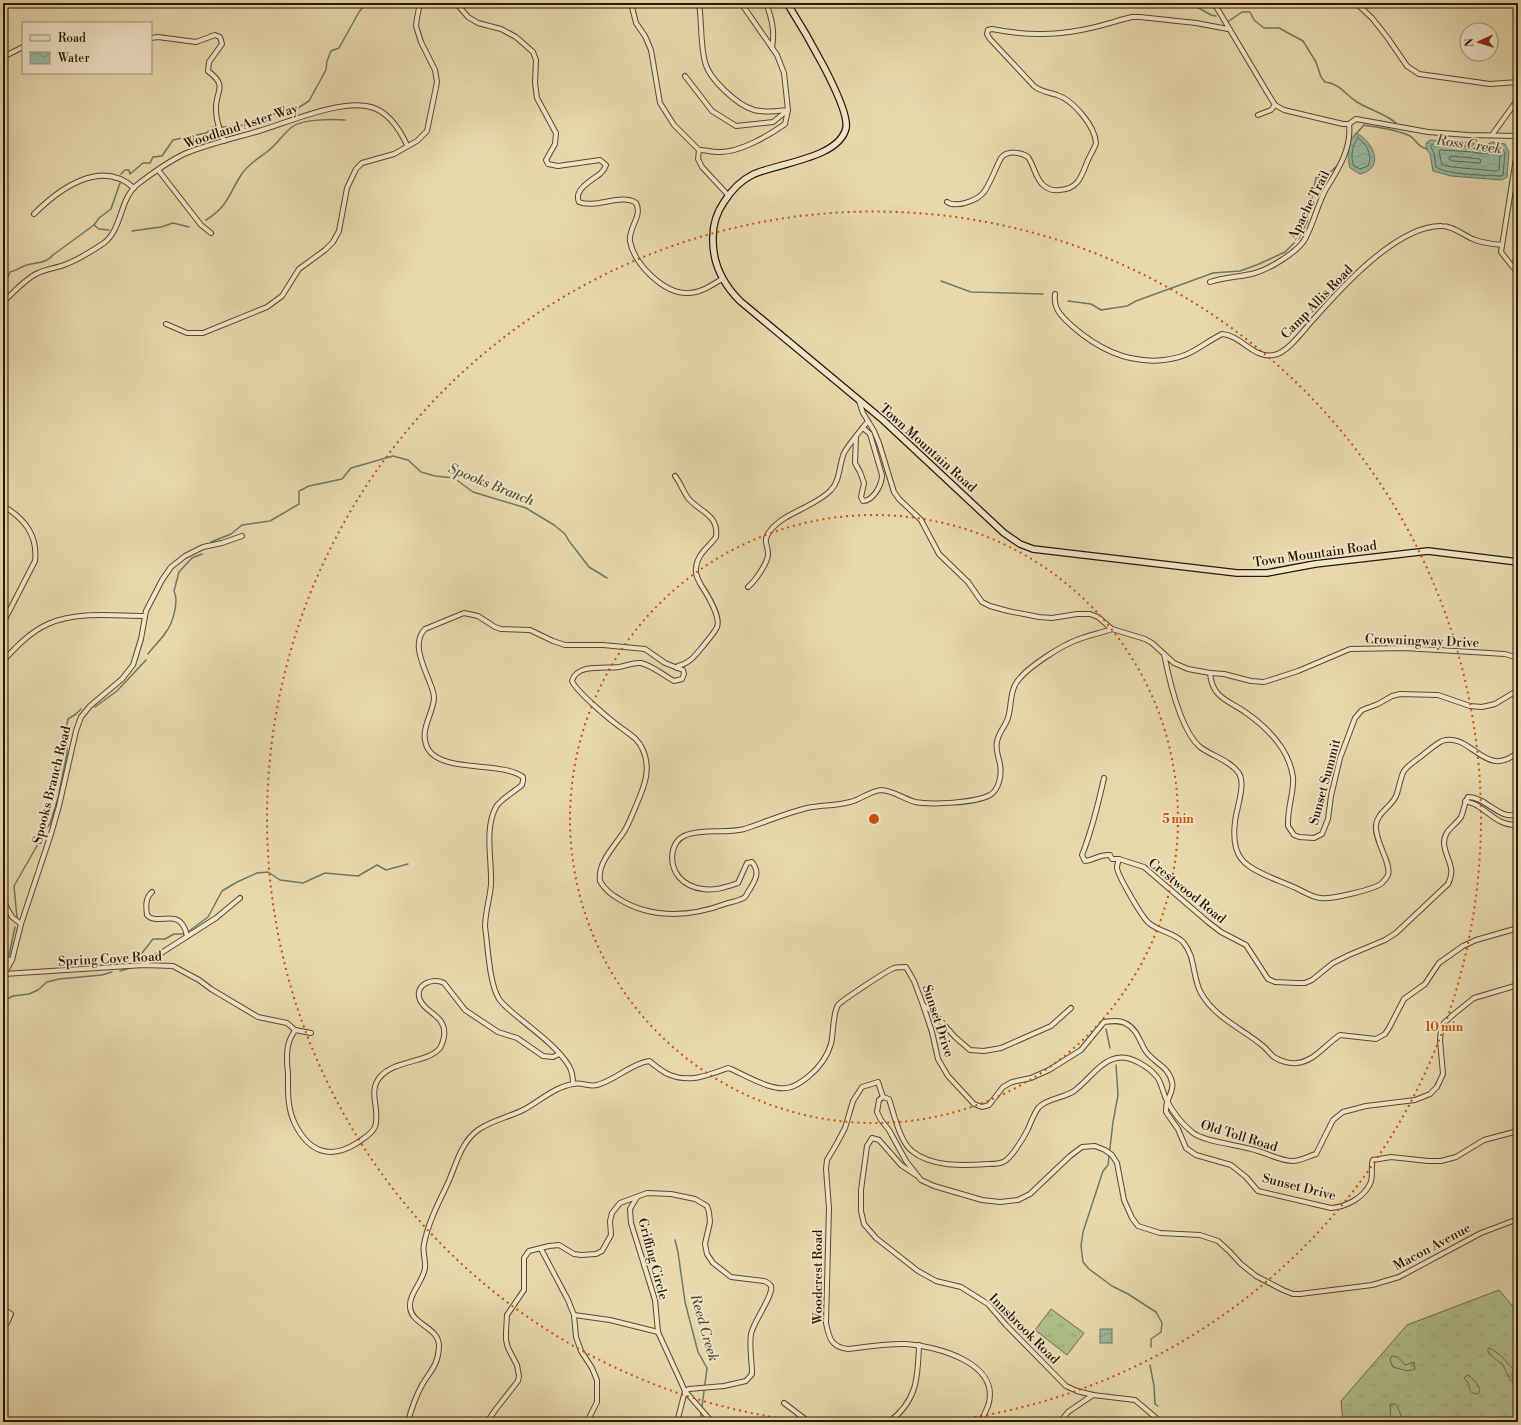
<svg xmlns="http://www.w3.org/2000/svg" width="1521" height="1425" font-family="'Libre Bodoni',serif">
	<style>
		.grass { fill: url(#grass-tufts); stroke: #6e6b47 }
		.forest { fill: url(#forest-firs); stroke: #6e6b47 }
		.water { fill: url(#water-waves); stroke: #6c7963 }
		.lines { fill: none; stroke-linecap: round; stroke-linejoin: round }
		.shore { stroke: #616852; stroke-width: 1 }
		.stream { stroke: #6c7963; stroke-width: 1.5 }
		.street-casing { stroke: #5a472b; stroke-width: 6 }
		.secondary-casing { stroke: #2a1600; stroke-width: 8 }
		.street { stroke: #f0e6ca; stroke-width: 4 }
		.secondary { stroke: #f0e6ca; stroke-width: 5.5 }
		.ring { fill: none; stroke: #cc4f0a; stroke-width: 2; stroke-dasharray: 2 4 }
		.labels { text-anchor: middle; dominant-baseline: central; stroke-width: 3.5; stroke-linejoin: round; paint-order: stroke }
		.street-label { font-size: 13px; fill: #2a1600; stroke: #f0e6ca }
		.water-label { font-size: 14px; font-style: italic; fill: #50503a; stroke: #f0e6ca }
		.centre { fill: #cc4f0a; stroke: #f0e6ca; stroke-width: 2 }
		.ring-label { font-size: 12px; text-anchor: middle; font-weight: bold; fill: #cc4f0a; stroke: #f0e6ca; stroke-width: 3.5; stroke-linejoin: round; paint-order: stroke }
	</style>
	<defs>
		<pattern id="grass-tufts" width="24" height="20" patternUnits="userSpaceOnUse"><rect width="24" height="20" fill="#b1c08e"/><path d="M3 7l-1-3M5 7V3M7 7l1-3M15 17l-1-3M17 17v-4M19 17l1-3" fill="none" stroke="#98a479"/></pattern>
		<pattern id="forest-firs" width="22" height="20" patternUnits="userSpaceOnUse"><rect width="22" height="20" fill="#b1c08e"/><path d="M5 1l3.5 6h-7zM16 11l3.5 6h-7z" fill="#98a479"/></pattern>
		<pattern id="water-waves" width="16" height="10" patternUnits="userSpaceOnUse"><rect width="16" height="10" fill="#98bba5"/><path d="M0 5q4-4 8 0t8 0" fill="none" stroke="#83a08c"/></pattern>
	</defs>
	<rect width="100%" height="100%" fill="#e8d9ad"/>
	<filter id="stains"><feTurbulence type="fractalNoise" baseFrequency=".005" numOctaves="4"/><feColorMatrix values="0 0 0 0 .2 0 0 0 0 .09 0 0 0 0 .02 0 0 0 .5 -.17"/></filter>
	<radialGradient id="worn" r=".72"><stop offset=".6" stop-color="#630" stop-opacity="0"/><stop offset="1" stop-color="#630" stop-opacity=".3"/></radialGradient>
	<g class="grass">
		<path d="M1499 1290 1518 1312V1422H1343L1341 1401 1407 1325Z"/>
		<path d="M1051 1309 1084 1333 1067 1355 1035 1330Z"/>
	</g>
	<g class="forest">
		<path d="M1490 1348 1500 1355 1518 1374V1389L1510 1379 1503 1365 1488 1353V1349Z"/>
		<path d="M1392 1356 1398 1357 1405 1365 1414 1362 1415 1369 1408 1371 1393 1367 1390 1361 1391 1357Z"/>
		<path d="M1467 1375C1471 1375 1479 1386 1480 1390L1478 1394C1466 1392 1472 1391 1468 1383 1467 1381 1465 1379 1464 1378Z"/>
		<path d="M1390 1404H1395L1397 1406 1404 1422H1391Z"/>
	</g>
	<g class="water">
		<path d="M1356 133C1373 141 1386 168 1360 174L1350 168C1347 158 1347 141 1356 133Z"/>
		<path d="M1430 140 1474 143 1486 145 1492 142 1505 144 1509 152 1507 177 1502 180 1451 176 1433 171 1430 154 1426 149V143Z"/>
		<rect x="1100" y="1329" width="12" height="14"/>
	</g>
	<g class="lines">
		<g class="shore">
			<path d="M1358 138C1367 144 1373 156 1368 166L1360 169 1354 166C1350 158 1352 145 1358 138Z"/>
			<path d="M1433 144 1473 147 1485 149 1493 146 1501 147 1505 153 1503 175 1500 176C1486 175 1447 175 1436 167L1434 153 1431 147Z"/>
			<path d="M1440 150 1473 152 1485 154 1494 151 1498 152 1500 154 1499 170 1496 171 1452 167 1442 165 1439 152Z"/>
			<path d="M1451 156 1480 159 1481 162 1480 163 1453 161 1449 159Z"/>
		</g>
		<g class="stream">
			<path d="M1190 3 1211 15 1216 16"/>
			<path d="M1229 21 1242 12H1250L1254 20 1264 28H1279L1303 41 1316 62 1321 77 1325 82C1339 83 1346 95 1357 102 1370 110 1386 114 1396 123"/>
			<path d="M1356 134 1364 125C1379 128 1396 129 1410 136 1417 140 1416 146 1427 149"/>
			<path d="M121 174 125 170H129L130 174 143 163H150L153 157 162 156 173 140 206 133 214 127H235L258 121 287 108 293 111 309 101 326 70 327 61 331 51 339 48 359 12 367 3"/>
			<path d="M206 220C228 206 228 196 241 175 249 163 258 159 268 151 277 144 283 134 292 127 303 119 331 119 345 120"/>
			<path d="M94 225 99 229 109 230"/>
			<path d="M132 231 161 227 173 223 189 227"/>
			<path d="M3 281 8 277 10 272C16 271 19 268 24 266 35 262 46 264 53 255L94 225 99 218 111 209 120 183"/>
			<path d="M941 281 971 292 1043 294"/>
			<path d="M1068 301 1091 304 1101 310 1127 306 1136 301 1213 273 1240 271 1259 264 1285 252 1299 238 1307 222 1316 178 1328 174 1338 165"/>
			<path d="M211 542 231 534 242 525 270 521 299 504V491L309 486 342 479 351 468 393 456 408 460 421 472 435 476 454 478 473 492 526 508 554 525 565 534 569 541 589 567 607 578"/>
			<path d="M148 654C153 647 161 640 166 632 173 623 179 601 174 591L179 572 192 558 202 554"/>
			<path d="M95 707 117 691 146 660"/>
			<path d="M44 831 50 824 58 798 67 753 66 729 68 719 76 714 81 709"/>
			<path d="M17 918 14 886 42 837"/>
			<path d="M189 931 208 917 222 891 237 882 257 873 268 872 280 880 303 883 325 873 358 876 377 865 386 870 408 864"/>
			<path d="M9 955 15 927"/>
			<path d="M135 962 153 939H165L174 934H184"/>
			<path d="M3 966 7 963"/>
			<path d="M120 971 130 968"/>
			<path d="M3 1001 13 996 29 994 38 990 47 982 59 979 102 975 112 972"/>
			<path d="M1106 1029 1110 1048"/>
			<path d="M1116 1065 1118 1095 1113 1122 1108 1165 1103 1171 1083 1232 1081 1246 1083 1262 1089 1269 1112 1286 1128 1294 1156 1312 1162 1323 1161 1332 1151 1339V1347"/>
			<path d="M675 1240 678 1252 685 1302 698 1352 707 1368 700 1422"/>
			<path d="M1150 1365 1154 1386 1155 1404 1158 1406"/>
		</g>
		<g class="street-casing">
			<g id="street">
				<path d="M456 3 468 17 478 23 501 29 516 37 533 52 536 60 535 83 537 98 556 133 555 144 546 160 548 164 558 166 600 160 606 165C605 168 603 171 601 173 593 180 573 189 579 202 595 209 622 193 636 203 643 216 628 228 630 241 634 264 664 294 688 293 701 293 712 285 722 279"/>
				<path d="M631 3 636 23 645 36 651 50 660 103 674 125 699 150"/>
				<path d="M766 3C772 19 775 31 772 48"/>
				<path d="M1214 3 1267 92 1275 105 1284 110 1343 124H1349L1356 119 1428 132 1468 135 1518 136"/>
				<path d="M1356 3 1372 18 1387 37 1407 66 1419 74 1490 84 1518 82"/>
				<path d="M151 38 158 37 196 42 215 35 220 37 222 44 209 62 208 71C229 87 215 90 216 110 216 121 220 131 224 141"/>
				<path d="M3 57 23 47"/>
				<path d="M685 76 712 111 736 126 773 122 788 110 784 73 777 55 741 3"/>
				<path d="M1258 115 1271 110 1275 105"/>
				<path d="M1492 135 1518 99"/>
				<path d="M1518 146 1501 252 1512 266 1518 272"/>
				<path d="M699 150C705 150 712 152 718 152 739 153 768 136 785 124L788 110C777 111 766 113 754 110 737 105 709 79 705 62 700 43 702 22 699 3"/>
				<path d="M699 150 698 159 702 167 728 195"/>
				<path d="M159 171 201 225 211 233"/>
				<path d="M947 202C956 208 977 201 984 192 991 182 995 169 1001 158 1007 150 1021 152 1028 157 1034 166 1035 176 1042 184 1047 189 1052 191 1059 190 1083 189 1082 169 1091 154 1093 150 1095 147 1096 143 1095 126 1073 100 1057 95 1049 92 1041 92 1034 86L990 39 987 34 988 30 992 29C1022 35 1051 36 1081 30 1099 27 1115 21 1132 17H1140L1196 23 1228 29"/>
				<path d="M34 214C59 189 101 158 134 188"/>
				<path d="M1210 282C1225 277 1241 277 1255 273 1269 269 1298 252 1305 239 1314 223 1317 205 1326 189 1338 170 1352 148 1349 124"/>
				<path d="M1055 294C1053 309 1062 317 1072 326 1098 349 1128 364 1164 360 1191 357 1199 346 1222 334 1241 335 1253 359 1274 355 1287 353 1303 331 1312 321 1340 289 1397 225 1442 226 1454 226 1464 236 1475 240 1483 243 1493 244 1502 245"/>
				<path d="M3 302C14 292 25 279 38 273 46 269 56 268 64 265 78 260 92 251 104 243 123 228 119 199 138 184 151 174 170 161 184 154 208 144 235 138 259 131 289 122 341 99 371 107 389 112 400 130 407 145"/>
				<path d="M166 324 187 333H203L267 307 282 296 299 269 325 250 333 242 339 231 347 188 356 169 362 163 394 154 417 141 427 131 437 82 435 70 421 42 416 26 417 18 420 3"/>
				<path d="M859 401 863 413 874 431 879 443 894 492 899 499 921 520 939 554 968 582 982 602 990 606 1008 611 1039 617 1052 618 1077 614H1090L1098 617 1112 629 1145 639 1152 643 1174 663 1188 669 1210 673C1212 698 1228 700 1245 712 1268 728 1289 749 1293 777 1294 789 1290 800 1289 811 1288 816 1288 821 1288 826L1294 835 1299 837 1314 838 1322 834 1328 819 1331 796 1340 758 1355 718 1362 710 1378 704 1392 696 1400 694 1438 695 1470 706 1482 707 1495 704 1518 690"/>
				<path d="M856 437 855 463 860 472 864 483 861 497 863 501C873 501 882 485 882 475L870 434 863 428"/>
				<path d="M675 476C680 482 683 491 688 498 699 512 719 514 716 537 709 547 697 554 696 568 695 575 698 579 701 585 707 594 721 617 717 627 714 634 708 639 704 645 696 654 691 663 678 666L677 668"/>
				<path d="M3 506C24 518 38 536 35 561L3 623"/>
				<path d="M748 587C755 581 768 563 768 554 768 544 762 541 770 531 783 513 815 507 831 490 840 481 839 465 844 453 849 444 861 430 868 421"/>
				<path d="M1164 654C1169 679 1180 730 1200 747 1212 756 1229 760 1238 772 1247 783 1236 809 1235 822 1234 830 1234 840 1236 848 1238 855 1243 862 1249 866 1263 876 1281 881 1296 888 1304 892 1312 897 1320 898 1330 900 1376 889 1382 883 1384 881 1387 877 1388 875 1392 864 1374 840 1376 825 1377 813 1391 807 1396 796 1399 789 1400 778 1404 771 1408 765 1418 759 1424 754 1429 750 1436 744 1442 741 1471 731 1485 781 1518 752"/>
				<path d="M3 661C16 647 30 632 48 624 78 611 114 616 145 616"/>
				<path d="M1210 673 1224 674 1251 681 1264 682 1298 671 1350 649 1404 648 1472 652 1505 654 1515 657 1518 661"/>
				<path d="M1104 778C1098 805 1092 830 1082 855L1085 861C1095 860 1099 854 1110 855L1112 859H1119L1144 867 1208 922 1221 932 1246 945 1268 979 1275 982 1297 983H1305L1312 980 1333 963 1349 955 1385 940 1396 933 1448 884C1457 867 1445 859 1444 843 1444 830 1455 826 1461 817 1464 811 1464 803 1468 797 1487 797 1499 821 1518 814"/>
				<path d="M1465 801C1470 803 1474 803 1478 806 1492 815 1500 826 1518 825"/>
				<path d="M1119 859C1118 862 1117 866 1117 868 1118 876 1143 919 1149 923 1159 932 1173 932 1183 942 1196 957 1192 977 1201 993 1215 1018 1243 1029 1263 1046 1267 1049 1270 1054 1274 1057 1280 1061 1290 1064 1297 1063 1315 1061 1326 1044 1340 1035L1376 1039 1385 1034 1389 1028 1404 999 1425 984 1439 963 1463 946 1476 940 1518 928"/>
				<path d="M152 892C145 898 146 907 147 915 156 925 174 912 182 924 185 927 186 932 187 936"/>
				<path d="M3 901 12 917 21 924"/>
				<path d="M3 959 12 960"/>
				<path d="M144 964 216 918 240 898"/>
				<path d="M4 974 144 965 173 966 199 980 211 989 258 1017 287 1023 295 1030"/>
				<path d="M3 976 12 960 21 924 51 834 59 806 76 731 81 717 90 706 122 679 133 665 141 639 146 611 162 580 171 567 185 556 203 547 222 543 242 536"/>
				<path d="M924 1006 932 1011 955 1037 970 1050 984 1051 1001 1048 1051 1026 1071 1008"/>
				<path d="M311 1033 295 1030C292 1035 289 1040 288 1046 286 1055 287 1065 288 1074 288 1091 287 1108 295 1124 309 1152 330 1160 357 1143 364 1138 371 1135 375 1127 381 1110 367 1092 380 1077 394 1060 428 1063 440 1048 442 1045 443 1041 444 1037 447 1015 426 1014 420 1000 414 985 432 977 444 983L465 1010 498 1032 517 1038 543 1056 553 1057 559 1054"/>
				<path d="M573 1084C573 1078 572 1071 569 1066 559 1049 534 1030 519 1018 512 1012 504 1006 499 999 489 983 488 946 485 927 485 912 490 899 491 884 492 860 484 829 496 807 500 800 515 791 522 785L523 781V777C502 761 442 773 428 749 418 731 433 715 434 698 434 693 432 688 430 683 424 667 411 643 425 629L464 613 478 616 495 627 501 629 530 630 553 641 565 645H603L645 649 665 663 683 670 684 674 682 679 674 681C663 675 653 666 641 663 633 662 627 666 619 667 605 669 577 663 572 681 576 691 609 719 620 727 629 734 638 738 643 750 652 771 643 789 635 808 632 815 629 823 625 830 616 845 597 862 600 881 605 890 611 894 619 899 651 919 690 917 725 904 730 902 740 901 745 897 747 895 748 891 750 889 756 879 760 872 752 862L747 863 738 883C726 887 715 891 703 889 694 888 685 884 679 877 669 865 669 842 686 835 705 828 725 834 744 829 766 822 786 813 807 808 821 805 836 806 850 802 860 800 870 791 881 790 892 790 904 799 915 802 932 805 975 803 990 795 999 790 1002 774 1000 765 999 757 995 750 997 742 998 733 1005 727 1008 718 1012 705 1009 689 1020 678 1030 666 1062 645 1077 640 1089 635 1101 633 1112 629"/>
				<path d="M883 1097 889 1099C894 1114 900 1142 912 1151 931 1167 964 1166 988 1164 992 1164 999 1164 1003 1162 1011 1159 1024 1137 1028 1129 1031 1122 1034 1113 1039 1107 1048 1098 1064 1098 1074 1091 1088 1081 1100 1061 1117 1058 1130 1055 1149 1067 1157 1077 1161 1082 1163 1092 1166 1099 1172 1111 1181 1123 1192 1132 1203 1142 1241 1145 1258 1151 1269 1154 1281 1161 1293 1161 1300 1161 1309 1156 1316 1154L1333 1120 1343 1112 1366 1106 1415 1100 1430 1094 1437 1087 1443 1074 1440 1040 1441 1030 1444 1023 1454 1014 1474 998 1518 985"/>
				<path d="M883 1097 879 1100 877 1112 881 1120 889 1130 906 1161 921 1180 934 1186 982 1200 1000 1202 1018 1200 1030 1194 1070 1156 1082 1147 1095 1146 1105 1150 1112 1155 1117 1163 1124 1200 1132 1218 1138 1226 1160 1233 1200 1235 1218 1241 1229 1251 1241 1264 1256 1276 1283 1290 1293 1294H1300L1372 1285 1399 1277 1481 1233 1518 1219"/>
				<path d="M883 1097 878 1082 862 1087 853 1101 845 1128 836 1145 827 1160 826 1169 829 1208 826 1323C829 1338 831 1347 848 1349 867 1347 887 1343 906 1344 936 1346 1002 1363 988 1406 986 1411 983 1417 980 1422"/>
				<path d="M916 1175 901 1165 879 1140 872 1138 867 1146 861 1190V1211L864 1224 876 1238 918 1271 936 1281 961 1287 988 1304 1006 1325 1066 1386 1077 1391 1093 1395 1135 1400 1161 1422"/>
				<path d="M637 1197 630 1209 631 1223 655 1300 658 1332 685 1391 677 1422"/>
				<path d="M541 1249 568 1300 574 1315 576 1337 581 1351 592 1368 597 1380V1402L587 1422"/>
				<path d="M3 1309 11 1314 7 1323 3 1324"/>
				<path d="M574 1315 610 1320 658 1332"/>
				<path d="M784 1403 809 1422"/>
				<path d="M408 1422C411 1410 416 1396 422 1385 430 1371 438 1366 439 1347 440 1327 411 1325 410 1307 409 1293 423 1282 425 1268 426 1260 422 1252 424 1244 428 1223 438 1204 447 1185 456 1166 460 1143 478 1130 492 1120 510 1117 525 1109 541 1100 555 1087 573 1084 581 1082 589 1087 597 1085 616 1080 630 1064 649 1061 656 1066 662 1072 670 1075 690 1083 709 1075 728 1068L731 1069C747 1076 774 1093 791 1087 798 1085 804 1080 809 1076 820 1067 827 1057 831 1044 834 1032 832 1016 838 1005 841 1001 888 970 894 968 898 967 902 967 906 967L914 981 923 1005 932 1032 938 1059 948 1076 974 1104 982 1107 989 1105 1003 1087 1012 1082 1031 1078 1049 1070 1081 1050 1104 1022C1112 1021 1118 1020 1125 1023 1137 1029 1139 1040 1145 1050 1153 1063 1168 1065 1172 1082 1174 1088 1170 1094 1168 1100 1166 1103 1166 1108 1166 1112L1178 1129 1186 1148 1196 1155 1231 1165 1246 1177 1258 1191 1331 1208C1346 1207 1363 1198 1370 1184 1374 1176 1370 1167 1373 1160L1391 1157 1428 1161H1441L1456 1157 1484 1140 1518 1131"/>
				<path d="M487 1422 496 1409 518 1381 519 1376 517 1365 508 1348 506 1340V1332L507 1315 524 1290V1258L529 1251 549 1246 559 1245 574 1254 581 1255 596 1254 602 1251 611 1235 610 1221 612 1213 620 1203 647 1193 671 1194 695 1199 707 1206 709 1212 710 1222 705 1244 707 1254 713 1263 731 1277 764 1281C767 1282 769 1283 771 1286 774 1295 753 1322 751 1334 749 1347 752 1361 752 1374L746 1381 724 1386 689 1389 685 1391 712 1422"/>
				<path d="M889 1422C917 1401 918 1378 919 1345"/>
				<path d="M1060 1422 1068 1412 1093 1395"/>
			</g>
		</g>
		<g class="secondary-casing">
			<path id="secondary" d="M787 3C801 25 850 106 846 128 839 159 776 163 752 175 740 181 731 191 724 202 717 212 713 225 713 237 712 263 722 283 740 301L883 420 1004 533 1020 544 1033 549 1237 573H1267L1315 564 1428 551 1518 562"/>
		</g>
		<use href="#street" class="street"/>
		<use href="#secondary" class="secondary"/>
	</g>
	<g class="ring">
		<circle cx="874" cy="819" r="304"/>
		<path d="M800 1421A607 607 0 1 1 948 1421"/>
	</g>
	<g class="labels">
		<g class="street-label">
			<text transform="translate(241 126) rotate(-18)">Woodland Aster Way</text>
			<text transform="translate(1309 205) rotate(-63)">Apache Trail</text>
			<text transform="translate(1317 302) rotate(-46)">Camp Allis Road</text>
			<text transform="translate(928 448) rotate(42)">Town Mountain Road</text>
			<text transform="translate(1315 554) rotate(-8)">Town Mountain Road</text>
			<text transform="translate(1422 641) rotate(2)">Crowningway Drive</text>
			<text transform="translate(1325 782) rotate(-75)">Sunset Summit</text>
			<text transform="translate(52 785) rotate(-76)">Spooks Branch Road</text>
			<text transform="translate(1187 891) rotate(39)">Crestwood Road</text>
			<text transform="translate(110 959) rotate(-3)">Spring Cove Road</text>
			<text transform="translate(938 1021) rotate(72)">Sunset Drive</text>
			<text transform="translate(1239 1136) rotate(17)">Old Toll Road</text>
			<text transform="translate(1299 1187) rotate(14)">Sunset Drive</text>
			<text transform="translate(1432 1247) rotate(-28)">Macon Avenue</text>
			<text transform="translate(653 1259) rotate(75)">Griffing Circle</text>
			<text transform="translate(818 1277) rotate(-90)">Woodcrest Road</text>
			<text transform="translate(1024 1329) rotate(45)">Innsbrook Road</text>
		</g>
		<g class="water-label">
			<text transform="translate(1469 145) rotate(8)">Ross Creek</text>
			<text transform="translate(491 485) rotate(22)">Spooks Branch</text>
			<text transform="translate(704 1328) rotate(74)">Reed Creek</text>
		</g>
	</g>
	<circle cx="874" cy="819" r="6" class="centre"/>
	<g class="ring-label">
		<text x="1178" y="823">5 min</text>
		<text x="1444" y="1031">10 min</text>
	</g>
	<rect width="1521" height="1425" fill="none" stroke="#e8d9ad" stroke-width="16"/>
	<rect x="4" y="4" width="1513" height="1417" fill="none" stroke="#2a1600" stroke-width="2"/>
	<rect x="8" y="8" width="1505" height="1409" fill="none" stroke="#2a1600"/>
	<rect x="22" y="22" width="130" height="52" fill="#f0e6ca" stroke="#a19379"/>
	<rect x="30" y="35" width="20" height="6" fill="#f0e6ca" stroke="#a19379"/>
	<text x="58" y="42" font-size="12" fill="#2a1600">Road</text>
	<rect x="30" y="52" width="20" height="12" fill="url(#water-waves)" stroke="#a19379"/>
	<text x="58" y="62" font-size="12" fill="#2a1600">Water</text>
	<g transform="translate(1479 42) rotate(266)"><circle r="19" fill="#f0e6ca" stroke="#a19379"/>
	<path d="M0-3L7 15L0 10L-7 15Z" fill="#8f2418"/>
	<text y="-6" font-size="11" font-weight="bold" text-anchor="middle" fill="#2a1600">N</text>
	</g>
	<rect width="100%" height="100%" filter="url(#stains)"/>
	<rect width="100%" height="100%" fill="url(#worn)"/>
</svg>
